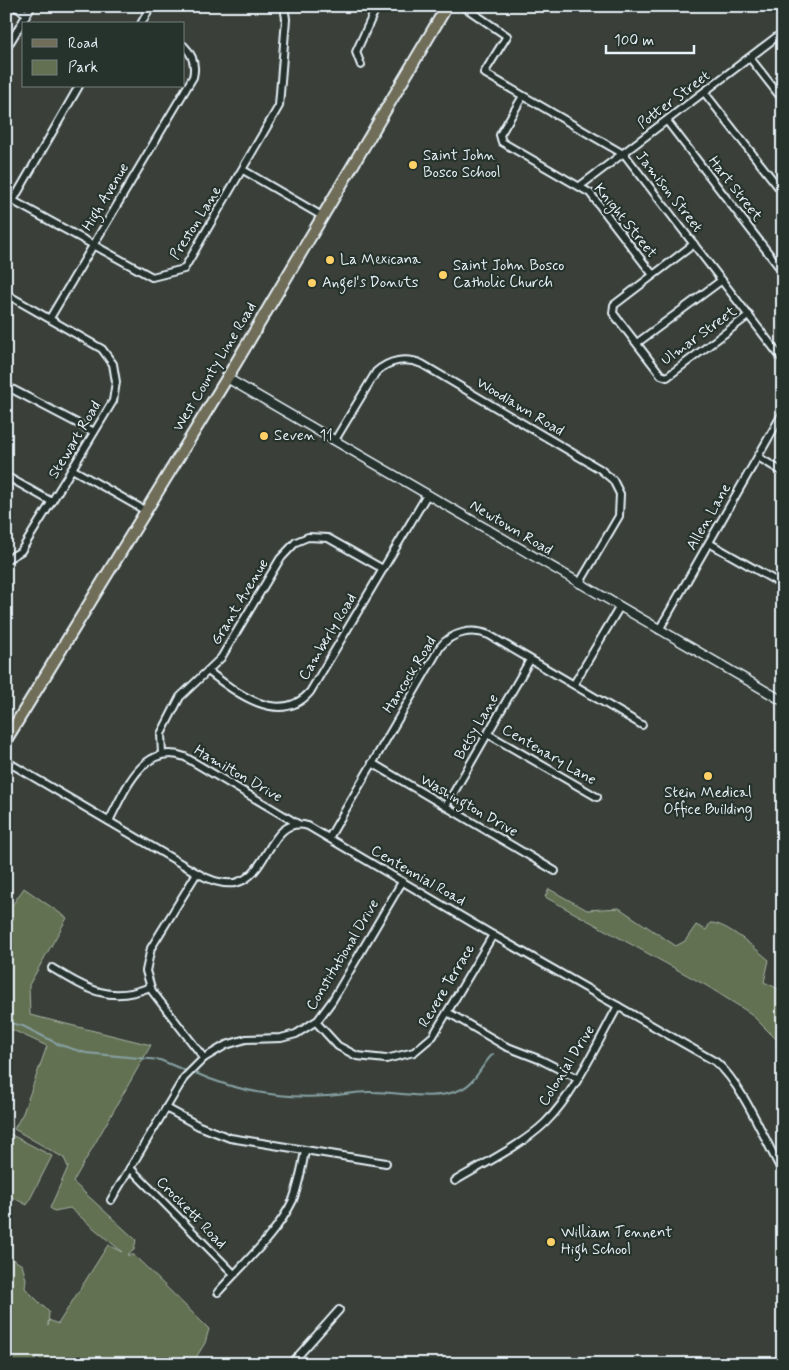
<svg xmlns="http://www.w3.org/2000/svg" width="789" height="1370" font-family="Mynerve,sans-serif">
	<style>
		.green { fill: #637152; stroke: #a6b1a5 }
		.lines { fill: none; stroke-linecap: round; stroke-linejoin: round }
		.stream { stroke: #87a1a4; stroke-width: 2 }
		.minor-casing { stroke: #e8f1f8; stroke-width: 10 }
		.tertiary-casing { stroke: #e8f1f8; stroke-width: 11 }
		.primary-casing { stroke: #e8f1f8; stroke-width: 14 }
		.minor { stroke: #26332d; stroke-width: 6 }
		.tertiary { stroke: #26332d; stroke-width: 8 }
		.primary { stroke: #706e59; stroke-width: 10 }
		.poi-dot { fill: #ffd166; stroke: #26332d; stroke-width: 2 }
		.labels { text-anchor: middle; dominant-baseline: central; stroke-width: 4.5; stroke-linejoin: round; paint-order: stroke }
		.street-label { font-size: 15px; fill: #e8f1f8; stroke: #26332d }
		.poi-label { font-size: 15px; fill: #e8f1f8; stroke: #26332d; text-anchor: start }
	</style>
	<rect width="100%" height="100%" fill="#3a4039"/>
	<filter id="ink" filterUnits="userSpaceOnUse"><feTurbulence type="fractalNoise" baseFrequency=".02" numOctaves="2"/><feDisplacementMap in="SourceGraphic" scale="10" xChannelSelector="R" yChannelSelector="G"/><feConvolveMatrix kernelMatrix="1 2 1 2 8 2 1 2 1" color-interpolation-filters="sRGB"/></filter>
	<g filter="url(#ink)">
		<g class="green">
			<path d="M24 888 67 918 29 985 30 1015 151 1045 73 1182 136 1240 134 1250 127 1255H134L209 1329 205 1343 192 1364H46L37 1356 33 1364H6V1255L22 1265 26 1279 25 1288 49 1312 48 1326 49 1320 58 1324 108 1245 122 1252 70 1208 54 1211 50 1208 68 1167 64 1158 14 1129 23 1113 47 1046 6 1027V914Z"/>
			<path d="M549 889 587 910 619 908 676 946 685 941 696 925 706 930 710 923C726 922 757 950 769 960L764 982 783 991V1046L750 1013 707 986 545 897Z"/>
			<path d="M6 1132 52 1156 27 1205 6 1194Z"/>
		</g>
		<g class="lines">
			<g class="stream">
				<path d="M6 1022 23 1026 60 1045 86 1053 160 1060 184 1070"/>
				<path d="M193 1072C235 1091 281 1099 327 1096 343 1095 358 1091 373 1092 400 1092 430 1101 457 1091 476 1085 480 1066 493 1054"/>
			</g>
			<g class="minor-casing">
				<g id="minor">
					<path d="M14 6 27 14"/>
					<path d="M463 6 507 36 484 73 625 155 783 360"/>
					<path d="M141 24 151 6"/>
					<path d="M6 49 32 6"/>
					<path d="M750 58 783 100"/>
					<path d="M361 65 356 52 377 6"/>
					<path d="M704 92 783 193"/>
					<path d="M523 96 500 135 502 142 590 193 653 275"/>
					<path d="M667 121 783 272"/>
					<path d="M243 170 322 216"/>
					<path d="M580 186 783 32"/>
					<path d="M6 197 152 277 184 269 279 106 286 19 284 6"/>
					<path d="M14 199 79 86"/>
					<path d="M694 244 614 305 613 313 661 375 667 377 749 315"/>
					<path d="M6 294 102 349 113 364 116 382 113 401 72 469 21 551 6 560"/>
					<path d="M50 318 193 77C196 65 193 55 184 46"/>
					<path d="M637 343 722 280"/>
					<path d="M6 386 94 432"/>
					<path d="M335 440 376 372C389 360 406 357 422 364L600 469 613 480 620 494 619 516 579 584"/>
					<path d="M758 457 783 472"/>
					<path d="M72 469 146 511"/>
					<path d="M6 476 52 502"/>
					<path d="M709 543 783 585"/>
					<path d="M659 630 781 416"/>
					<path d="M208 671C235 692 280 727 310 692L427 495"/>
					<path d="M574 684 619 608"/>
					<path d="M488 734 597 797"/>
					<path d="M162 754 161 734 180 697 221 658 280 559 296 542 308 537 328 538 383 569"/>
					<path d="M6 761 197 873C273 916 258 811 308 826L493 935 716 1062C743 1085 765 1141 783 1173"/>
					<path d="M372 763 555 871"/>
					<path d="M446 806 530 660"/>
					<path d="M109 821C124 792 143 741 185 757L298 824"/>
					<path d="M329 838 440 647C452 632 472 628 489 635L642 725"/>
					<path d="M197 873 151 948 146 971 152 991 204 1058"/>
					<path d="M52 968C87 989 110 1004 150 987"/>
					<path d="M449 1013 505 1046 541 1060 577 1078"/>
					<path d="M316 1022 338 1046 357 1056 386 1059 414 1052 433 1036 493 935"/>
					<path d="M166 1108 199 1126 230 1138 386 1163"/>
					<path d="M130 1168 234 1274"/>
					<path d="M455 1181C483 1164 521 1146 545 1123 574 1095 598 1042 618 1006"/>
					<path d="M111 1200 184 1078 204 1058 226 1045 246 1039 281 1038 296 1034 318 1020 332 1001 402 882"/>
					<path d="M218 1292C243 1264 277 1234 293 1200 299 1184 302 1168 305 1151"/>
					<path d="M291 1364 339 1310"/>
				</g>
			</g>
			<g class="tertiary-casing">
				<path id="tertiary" d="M227 378 783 701"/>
			</g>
			<g class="primary-casing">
				<path id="primary" d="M6 740 227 378 447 6"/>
			</g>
			<use href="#minor" class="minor"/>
			<use href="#tertiary" class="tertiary"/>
			<use href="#primary" class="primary"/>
		</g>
	</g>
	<g class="poi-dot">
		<circle cx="413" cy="165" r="5"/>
		<circle cx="330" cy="260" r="5"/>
		<circle cx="443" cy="275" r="5"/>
		<circle cx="312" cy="283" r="5"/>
		<circle cx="264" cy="436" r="5"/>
		<circle cx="708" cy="776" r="5"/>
		<circle cx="551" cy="1242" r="5"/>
	</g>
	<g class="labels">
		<g class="street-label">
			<text transform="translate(674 100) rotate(-37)">Potter Street</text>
			<text transform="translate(735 189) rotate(52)">Hart Street</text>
			<text transform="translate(669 192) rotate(52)">Jamison Street</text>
			<text transform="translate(106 197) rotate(-59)">High Avenue</text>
			<text transform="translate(625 221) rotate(51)">Knight Street</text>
			<text transform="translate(196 223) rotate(-58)">Preston Lane</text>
			<text transform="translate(699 336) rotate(-36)">Ulmar Street</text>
			<text transform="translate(215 367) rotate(-59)">West County Line Road</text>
			<text transform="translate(520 407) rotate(31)">Woodlawn Road</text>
			<text transform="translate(75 440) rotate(-59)">Stewart Road</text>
			<text transform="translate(709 517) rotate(-60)">Allen Lane</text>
			<text transform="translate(511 528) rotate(31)">Newtown Road</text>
			<text transform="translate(240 602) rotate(-59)">Grant Avenue</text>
			<text transform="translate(328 637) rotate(-59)">Camberly Road</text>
			<text transform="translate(410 675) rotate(-58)">Hancock Road</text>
			<text transform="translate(477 727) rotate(-60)">Betsy Lane</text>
			<text transform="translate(549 755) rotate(30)">Centenary Lane</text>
			<text transform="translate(238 774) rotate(30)">Hamilton Drive</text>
			<text transform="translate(469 806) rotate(30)">Washington Drive</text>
			<text transform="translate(418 876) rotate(30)">Centennial Road</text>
			<text transform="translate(343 955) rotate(-59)">Constitutional Drive</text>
			<text transform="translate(447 986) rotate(-59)">Revere Terrace</text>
			<text transform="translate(567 1066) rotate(-58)">Colonial Drive</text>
			<text transform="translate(191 1213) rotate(46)">Crockett Road</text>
		</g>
		<g class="poi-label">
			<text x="423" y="156">Saint John<tspan x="423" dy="17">Bosco School</tspan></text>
			<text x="340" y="260">La Mexicana</text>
			<text x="453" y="266">Saint John Bosco<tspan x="453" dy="17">Catholic Church</tspan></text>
			<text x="322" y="283">Angel's Donuts</text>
			<text x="274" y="436">Seven 11</text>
			<text x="708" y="793" text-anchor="middle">Stein Medical<tspan x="708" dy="17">Office Building</tspan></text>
			<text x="561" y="1233">William Tennent<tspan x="561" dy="17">High School</tspan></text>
		</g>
	</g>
	<rect width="789" height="1370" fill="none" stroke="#26332d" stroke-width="25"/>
	<rect x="12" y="12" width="764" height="1345" fill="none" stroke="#e8f1f8" stroke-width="2" filter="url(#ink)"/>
	<rect x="22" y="22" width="162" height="65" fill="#26332d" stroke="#747f7e"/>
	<rect x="32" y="39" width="25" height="8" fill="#706e59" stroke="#747f7e"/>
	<text x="68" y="48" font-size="15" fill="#e8f1f8">Road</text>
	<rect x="32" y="60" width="25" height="15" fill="#637152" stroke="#747f7e"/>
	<text x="68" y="72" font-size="15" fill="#e8f1f8">Park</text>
	<path d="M606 45v8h88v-8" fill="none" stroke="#e8f1f8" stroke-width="2.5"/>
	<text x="614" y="45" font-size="15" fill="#e8f1f8" stroke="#26332d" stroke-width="4" paint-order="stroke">100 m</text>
</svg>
